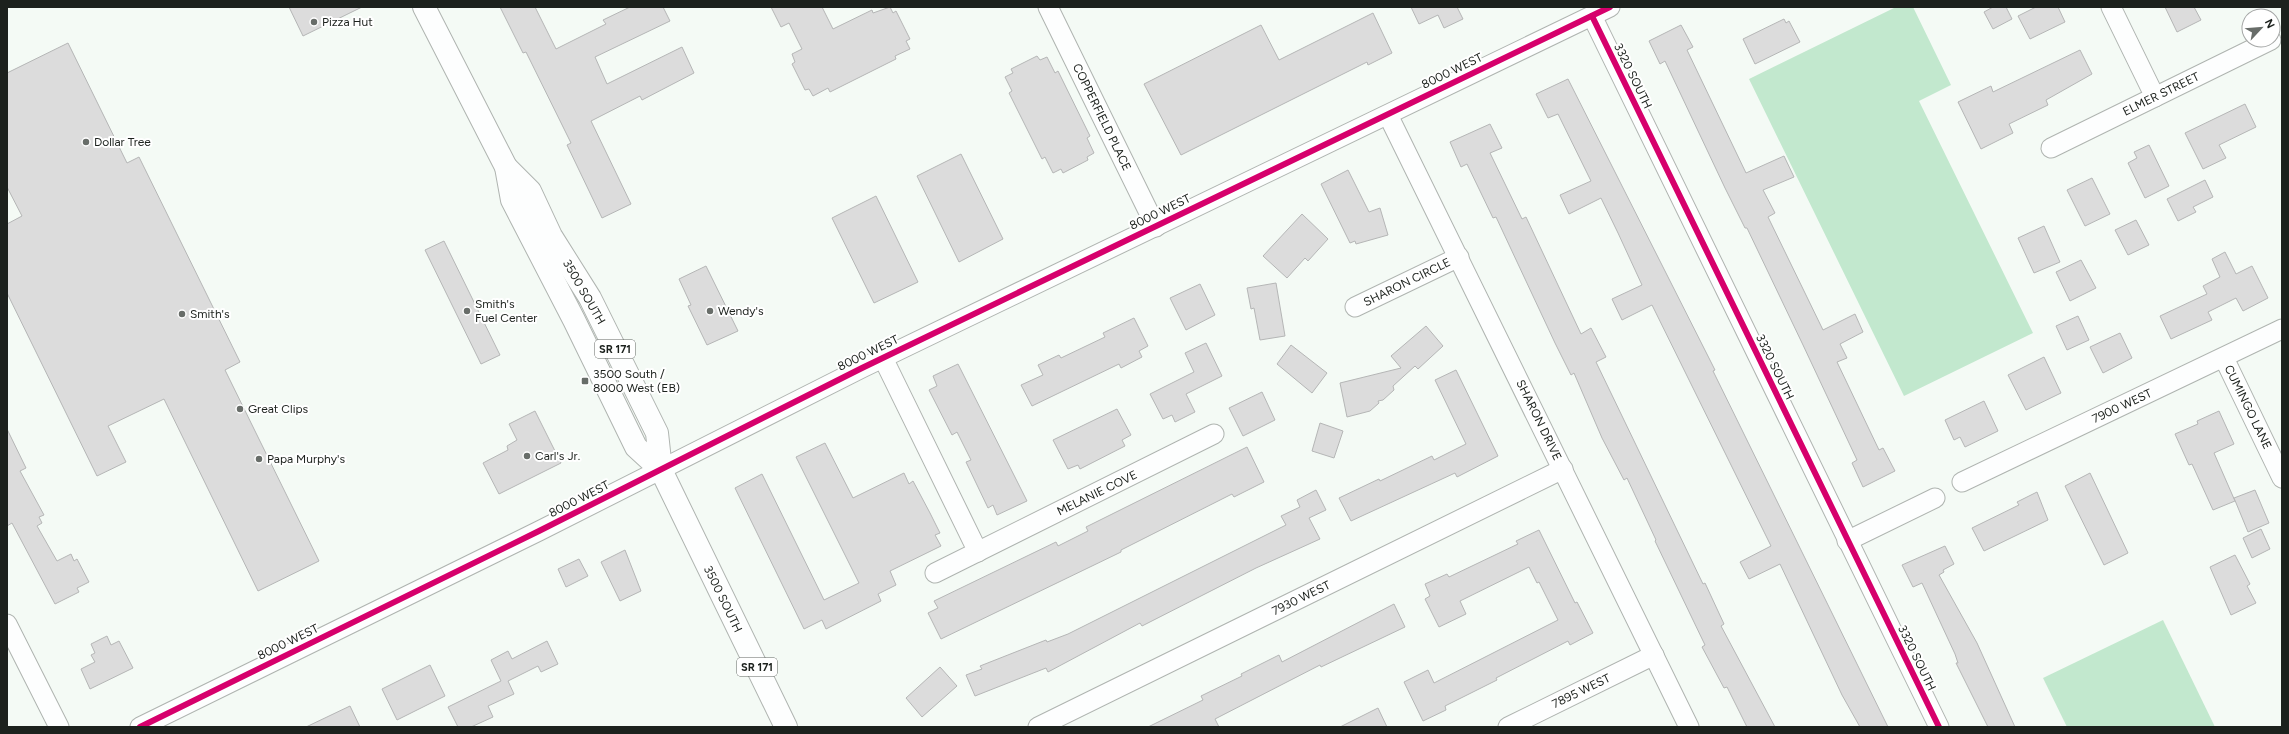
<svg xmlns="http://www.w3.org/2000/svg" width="2289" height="734" font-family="Figtree,sans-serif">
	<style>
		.green { fill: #c2e8ce }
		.building { fill: #dcdcdc; stroke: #b5b6b6 }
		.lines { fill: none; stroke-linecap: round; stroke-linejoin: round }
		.minor-casing { stroke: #afb4b0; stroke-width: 21 }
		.major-casing { stroke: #afb4b0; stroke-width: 24 }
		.minor { stroke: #fdfefe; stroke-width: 19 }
		.major { stroke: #fdfefe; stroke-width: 22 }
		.cycleway-casing { stroke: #fff; stroke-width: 8 }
		.cycleway { stroke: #d6006c; stroke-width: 6 }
		.poi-dot { fill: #686d69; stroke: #fff; stroke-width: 1.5 }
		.labels { text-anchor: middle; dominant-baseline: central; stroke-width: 4; stroke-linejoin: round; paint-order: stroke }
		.shield { fill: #fff; stroke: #606461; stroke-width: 1 }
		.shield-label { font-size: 11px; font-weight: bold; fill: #1c211d }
		.poi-label { font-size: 12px; fill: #1c211d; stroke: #fff; text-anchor: start }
		.street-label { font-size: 12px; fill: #1c211d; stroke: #fff }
	</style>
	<rect width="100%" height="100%" fill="#f4faf5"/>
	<g class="green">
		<path d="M1896 7H1913L1951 85 1919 101 2033 333 1904 396 1749 79Z"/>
		<path d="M2163 620 2215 727H2067L2043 678Z"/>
	</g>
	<g class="building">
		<path d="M289 7H362L303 36Z"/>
		<path d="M500 7H535L556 49 606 24 603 20 630 7H663L670 21 595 57 607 84 682 47 694 73 642 100 640 96 591 121 631 204 602 218 567 145 571 143 526 52 523 53Z"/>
		<path d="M771 7H822L833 29 872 10 873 13 890 7 893 13 896 11 910 39 906 41 910 49 895 56 896 59 830 92 828 88 813 96 809 89 805 90 792 64 795 62 792 54 802 49 789 23 781 27Z"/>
		<path d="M1411 7H1457L1463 19 1444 28 1438 15 1419 24Z"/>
		<path d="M1993 7H2006L2012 19 1993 29 1984 12Z"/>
		<path d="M2036 7H2058L2065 22 2030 39 2018 16Z"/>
		<path d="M2165 7H2194L2201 20 2177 32Z"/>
		<path d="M1373 13 1392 53 1368 65 1367 62 1181 155 1144 84 1261 25 1279 60Z"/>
		<path d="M1784 19 1786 23 1789 21 1800 42 1755 64 1743 39Z"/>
		<path d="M1681 25 1693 47 1687 50 1746 173 1784 156 1794 177 1763 190 1775 213 1768 217 1823 330 1855 314 1863 332 1840 344 1847 358 1837 362 1879 450 1883 448 1895 471 1863 487 1852 463 1857 460 1803 345 1747 228H1745L1725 188 1665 61 1660 64 1649 41Z"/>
		<path d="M68 43 127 163 139 157 240 362 225 370 319 561 258 591 164 399 108 426 126 462 97 476 7 293V224L22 216 7 187V73Z"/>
		<path d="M2080 50 2092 74 2046 100 2048 105 2009 124 2013 133 1981 149 1958 102 1991 86 1993 92Z"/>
		<path d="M1037 56 1040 60 1047 57 1055 73 1058 71 1090 136 1087 138 1094 153 1087 157 1088 160 1063 173 1061 169 1053 173 1045 157 1042 159 1009 93 1012 91 1005 77 1013 73 1011 69Z"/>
		<path d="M1568 79 1715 370 1713 371 1888 727H1860L1842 695 1780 564 1749 579 1740 562 1771 546 1652 305 1622 320 1612 299 1642 285 1618 233 1601 198 1569 214 1560 195 1591 181 1558 114 1548 118 1536 94Z"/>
		<path d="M2245 104 2256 127 2219 145 2226 158 2203 169 2185 133Z"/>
		<path d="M1490 124 1502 148 1490 153 1522 219 1526 217 1581 334 1591 328 1606 357 1596 362 1703 584 1705 583 1724 624 1721 626 1775 727H1747L1727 687 1724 688 1702 647 1705 645 1655 541 1656 540 1627 478 1624 480 1602 438 1574 373 1571 375 1555 343 1496 217 1493 218 1467 164 1461 167 1450 142Z"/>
		<path d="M2149 145 2169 186 2145 198 2128 163 2137 158 2134 152Z"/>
		<path d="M961 154 1003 239 959 262 917 176Z"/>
		<path d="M1348 170 1369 212 1380 208 1388 235 1356 244 1355 241 1350 243 1321 184Z"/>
		<path d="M2092 178 2110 214 2085 226 2067 190Z"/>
		<path d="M2205 180 2213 197 2193 207 2196 212 2178 221 2167 199Z"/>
		<path d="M876 196 918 282 874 303 832 218Z"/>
		<path d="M1302 214 1328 239 1308 261 1305 258 1287 278 1263 256Z"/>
		<path d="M2136 220 2149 245 2128 255 2115 230Z"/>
		<path d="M2044 226 2060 262 2034 273 2018 238Z"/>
		<path d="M444 241 500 355 481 364 425 250Z"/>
		<path d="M2225 252 2236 274 2252 266 2268 298 2243 311 2236 298 2208 312 2212 320 2171 339 2160 316 2207 294 2203 286 2220 277 2212 259Z"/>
		<path d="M2081 260 2096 288 2070 301 2056 272Z"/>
		<path d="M706 266 738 331 707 345 688 306 691 305 679 279Z"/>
		<path d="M1276 283 1285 336 1260 340 1254 308 1251 309 1247 288Z"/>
		<path d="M1200 284 1215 315 1186 330 1170 298Z"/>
		<path d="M2078 316 2089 340 2067 350 2056 326Z"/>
		<path d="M1134 318 1148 346 1139 351 1142 357 1121 368 1119 364 1032 406 1021 385 1043 375 1038 365 1059 355 1061 358 1105 337 1103 333Z"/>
		<path d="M1426 326 1443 346 1418 369 1415 366 1393 386 1394 390 1383 400 1378 401 1379 403 1370 411 1347 417 1340 383 1401 368 1391 356Z"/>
		<path d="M2120 333 2132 358 2103 373 2090 347Z"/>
		<path d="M1206 343 1222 376 1186 394 1195 412 1175 422 1172 415 1163 419 1150 394 1194 372 1185 353Z"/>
		<path d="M1291 345 1327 373 1312 393 1277 364Z"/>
		<path d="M2044 357 2061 393 2026 410 2008 375Z"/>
		<path d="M958 364 1027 501 997 515 993 505 988 508 966 462 971 460 957 432 952 435 929 390 937 386 933 376Z"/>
		<path d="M1456 370 1498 456 1457 477 1455 473 1351 521 1339 498 1379 479 1380 481 1432 456 1434 460 1466 444 1435 380Z"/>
		<path d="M1262 392 1275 420 1243 436 1229 408Z"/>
		<path d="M1984 401 1998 431 1965 447 1960 437 1954 440 1945 420Z"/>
		<path d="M1117 409 1131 435 1122 440 1125 446 1080 469 1078 465 1068 469 1053 440Z"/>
		<path d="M535 411 561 463 499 494 483 463 508 450 507 446 517 440 509 424Z"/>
		<path d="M2219 411 2234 444 2214 453 2235 501 2213 510 2192 464 2189 465 2175 434 2198 424 2197 421Z"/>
		<path d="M1320 423 1343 431 1334 458 1312 451Z"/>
		<path d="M7 429 26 468 20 471 44 515 39 517 42 523 37 526 57 561 71 554 74 561 77 559 89 582 77 588 79 592 55 604 12 523 7 526Z"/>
		<path d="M825 443 853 498 904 473 909 484 913 481 930 513 940 533 935 535 941 546 890 571 896 585 878 594 881 601 826 629 822 620 804 629 735 488 762 474 824 600 859 583 796 457Z"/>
		<path d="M1247 447 1264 482 1234 497 1232 494 1121 550V552L941 639 928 613 938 608 934 601 1056 542 1058 546 1088 531 1086 527Z"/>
		<path d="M2090 473 2128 553 2104 565 2065 486Z"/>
		<path d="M1316 490 1326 510 1309 518 1320 539 1256 568 1142 626 1140 623 1048 672 1046 668 975 696 966 675 982 669 980 666 1046 640 1047 642 1068 634 1286 525 1281 516 1300 507 1297 500Z"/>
		<path d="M2255 490 2269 523 2248 532 2234 498Z"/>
		<path d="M2037 492 2048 520 1984 551 1972 528 2019 505 2017 502Z"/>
		<path d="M2261 529 2270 549 2252 558 2243 538Z"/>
		<path d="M1539 530 1575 603 1577 602 1593 633 1570 645 1568 641 1496 678 1497 680 1445 706 1446 710 1423 721 1404 682 1428 670 1434 683 1558 620 1539 582 1537 583 1529 567 1460 601 1466 614 1439 627 1425 599 1430 596 1425 584 1447 574 1449 577 1518 544 1516 541Z"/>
		<path d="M1945 546 1954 564 1943 570 1944 572 1939 575 1977 643 2015 727H1988L1956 663H1958L1955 654 1922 583 1913 587 1902 565Z"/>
		<path d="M625 550 641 591 620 601 601 562Z"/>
		<path d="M2235 555 2250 584 2247 586 2256 603 2231 615 2210 567Z"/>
		<path d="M579 559 588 576 566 587 558 569Z"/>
		<path d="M1394 604 1405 627 1321 667 1320 665 1215 719 1219 727H1148L1203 700 1201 696 1242 676 1241 674 1279 655 1282 662Z"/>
		<path d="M107 636 111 645 119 641 133 668 90 689 81 669 95 662 91 655 95 653 91 644Z"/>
		<path d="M547 641 558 664 541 672 538 666 508 681 514 694 488 706 493 717 471 727H458L448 707 501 681 491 660 508 651 512 659Z"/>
		<path d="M430 665 445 696 397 720 382 689Z"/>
		<path d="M940 667 957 686 922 717 906 698Z"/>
		<path d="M350 706 360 727H306Z"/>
		<path d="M1378 708 1387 727H1340Z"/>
	</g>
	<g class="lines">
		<g class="minor-casing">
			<g id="minor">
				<path d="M1048 7 1156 227"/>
				<path d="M2111 7 2155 97"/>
				<path d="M1592 16 1939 727"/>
				<path d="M1388 115 1689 727"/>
				<path d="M2051 148 2271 40"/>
				<path d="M1355 307 1459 257"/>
				<path d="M883 358 978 552"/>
				<path d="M2224 358 2282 478"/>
				<path d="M1962 482 2282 329"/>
				<path d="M1847 541 1935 498"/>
				<path d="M935 573 1214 434"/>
				<path d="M7 624 59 727"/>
				<path d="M140 727 539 531 862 368 1610 7"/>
				<path d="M1038 727 1563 469"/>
				<path d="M1508 727 1654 655"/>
			</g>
		</g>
		<g class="major-casing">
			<g id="major">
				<path d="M424 7 506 167 512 200 574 320 636 447 661 470"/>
				<path d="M506 167 530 191 551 236 590 298 657 433 661 470 786 727"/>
			</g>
		</g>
		<use href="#minor" class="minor"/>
		<use href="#major" class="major"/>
		<g class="cycleway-casing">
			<g id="cycleway">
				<path d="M1592 16 1939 727"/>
				<path d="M140 727 539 531 862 368 1610 7"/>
			</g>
		</g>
		<use href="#cycleway" class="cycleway"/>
	</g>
	<g class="poi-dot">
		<circle cx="314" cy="22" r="4"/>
		<circle cx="86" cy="142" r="4"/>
		<circle cx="467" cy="311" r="4"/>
		<circle cx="710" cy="311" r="4"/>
		<circle cx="182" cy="314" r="4"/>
		<rect x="581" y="377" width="8" height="8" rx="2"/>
		<circle cx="240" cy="409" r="4"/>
		<circle cx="527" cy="456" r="4"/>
		<circle cx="259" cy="459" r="4"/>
	</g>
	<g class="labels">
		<g class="shield">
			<rect x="595" y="340" width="40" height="18" rx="3"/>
			<rect x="737" y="658" width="40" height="18" rx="3"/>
		</g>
		<g class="shield-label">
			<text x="615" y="349">SR 171</text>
			<text x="757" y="667">SR 171</text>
		</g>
		<g class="poi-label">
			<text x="322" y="22">Pizza Hut</text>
			<text x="94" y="142">Dollar Tree</text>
			<text x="475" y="304">Smith's<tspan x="475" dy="14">Fuel Center</tspan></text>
			<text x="718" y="311">Wendy's</text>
			<text x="190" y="314">Smith's</text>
			<text x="593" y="374">3500 South /<tspan x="593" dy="14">8000 West (EB)</tspan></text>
			<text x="248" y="409">Great Clips</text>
			<text x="535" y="456">Carl's Jr.</text>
			<text x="267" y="459">Papa Murphy's</text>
		</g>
		<g class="street-label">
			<text transform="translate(1452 71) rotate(-26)">8000 WEST</text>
			<text transform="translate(1633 76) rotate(64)">3320 SOUTH</text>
			<text transform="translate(2161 94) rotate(-26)">ELMER STREET</text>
			<text transform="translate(1102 117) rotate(64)">COPPERFIELD PLACE</text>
			<text transform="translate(1160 212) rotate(-26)">8000 WEST</text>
			<text transform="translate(1407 282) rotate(-26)">SHARON CIRCLE</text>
			<text transform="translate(584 292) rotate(60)">3500 SOUTH</text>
			<text transform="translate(868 353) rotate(-26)">8000 WEST</text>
			<text transform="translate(1775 367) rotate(64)">3320 SOUTH</text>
			<text transform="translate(2122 406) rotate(-25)">7900 WEST</text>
			<text transform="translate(2248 407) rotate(64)">CUMINGO LANE</text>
			<text transform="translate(1539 420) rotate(64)">SHARON DRIVE</text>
			<text transform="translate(1097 493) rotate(-26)">MELANIE COVE</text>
			<text transform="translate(579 499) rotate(-27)">8000 WEST</text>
			<text transform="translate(1301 598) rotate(-26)">7930 WEST</text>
			<text transform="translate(723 599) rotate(64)">3500 SOUTH</text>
			<text transform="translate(288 642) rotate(-26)">8000 WEST</text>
			<text transform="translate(1917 658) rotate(64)">3320 SOUTH</text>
			<text transform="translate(1581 691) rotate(-26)">7895 WEST</text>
		</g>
	</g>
	<rect width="2289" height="734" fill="none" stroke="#1c211d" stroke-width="16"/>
	<g transform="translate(2261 28) rotate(64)"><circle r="19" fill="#ffffff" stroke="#a4a6a5"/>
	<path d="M0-3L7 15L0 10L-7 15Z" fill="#686d69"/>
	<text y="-6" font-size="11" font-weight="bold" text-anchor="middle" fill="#1c211d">N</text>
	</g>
</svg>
